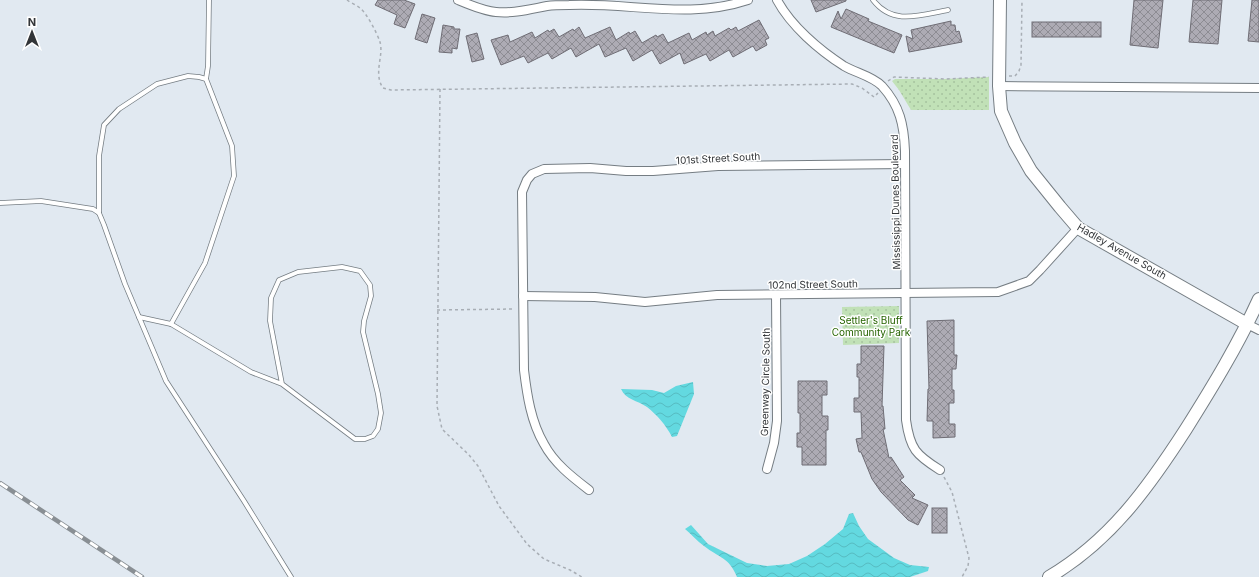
<svg xmlns="http://www.w3.org/2000/svg" width="1259" height="577" font-family="Inter,sans-serif">
	<style>
		.park { fill: url(#park-dots) }
		.water { fill: url(#water-waves) }
		.building { fill: url(#building-cross-hatch); stroke: #6f6d75 }
		.lines { fill: none; stroke-linecap: round; stroke-linejoin: round }
		.lane-casing { stroke: #757d83; stroke-width: 5.5 }
		.street-casing { stroke: #757d83; stroke-width: 10 }
		.secondary-casing { stroke: #757d83; stroke-width: 14 }
		.path { stroke: #a8aeb5; stroke-width: 1.5; stroke-dasharray: 3 3; stroke-linecap: butt }
		.lane { stroke: #fff; stroke-width: 4 }
		.street { stroke: #fff; stroke-width: 8 }
		.secondary { stroke: #fff; stroke-width: 12 }
		.rail-casing { stroke: #898f94; stroke-width: 4.5 }
		.rail { stroke: #fff; stroke-width: 3; stroke-dasharray: 9; stroke-linecap: butt }
		.labels { text-anchor: middle; dominant-baseline: central; stroke-width: 3; stroke-linejoin: round; paint-order: stroke }
		.street-label { font-size: 10px; fill: #323538; stroke: #fff }
		.park-label { font-size: 10px; fill: #266401; stroke: #fff }
	</style>
	<defs>
		<pattern id="park-dots" width="8" height="8" patternUnits="userSpaceOnUse"><rect width="8" height="8" fill="#c1e1b7"/><path d="M2 2h.1M6 6h.1" fill="none" stroke="#a6c29e" stroke-width="1.8" stroke-linecap="round"/></pattern>
		<pattern id="water-waves" width="16" height="10" patternUnits="userSpaceOnUse"><rect width="16" height="10" fill="#63d9e0"/><path d="M0 5q4-4 8 0t8 0" fill="none" stroke="#56bbc1"/></pattern>
		<pattern id="building-cross-hatch" width="8" height="8" patternUnits="userSpaceOnUse"><rect width="8" height="8" fill="#adabb4"/><path d="M0 0l8 8M0 8l8-8" fill="none" stroke="#8d8c93"/></pattern>
	</defs>
	<rect width="100%" height="100%" fill="#e1e9f1"/>
	<g class="park">
		<path d="M989 77V110H911L899 90 892 81 895 79H945Z"/>
		<path d="M899 306V343L843 345 842 307Z"/>
	</g>
	<g class="water">
		<path d="M693 382 694 394 677 436 672 437C666 425 657 415 647 407 637 400 626 400 621 389L652 390 664 393 676 386Z"/>
		<path d="M853 513 859 526 868 539 894 558 910 565 929 567 928 571 910 577H737C729 557 719 558 704 546 697 541 691 534 685 529L691 525 708 544 747 563 767 566 789 564 807 556 825 544 843 529 849 514Z"/>
	</g>
	<g class="building">
		<path d="M378 0H404L415 4 405 28 394 24 397 15 375 5Z"/>
		<path d="M811 0H846V1L816 12Z"/>
		<path d="M1134 0H1163L1158 48 1130 45Z"/>
		<path d="M1193 0H1222L1218 44 1189 42Z"/>
		<path d="M1252 0H1259V42L1248 41Z"/>
		<path d="M846 9 869 19 868 21 902 35 894 53 831 27 838 11 841 19Z"/>
		<path d="M422 14 435 18 427 43 415 39Z"/>
		<path d="M759 20 769 38 765 40 767 45 756 51 753 46 733 57 729 50 710 61 706 54 684 64 680 53 660 64 652 50 633 61 626 48 605 57 599 44 576 57 571 48 552 59 548 53 528 63 524 56 501 65 491 40 508 35 510 42 532 32 535 38 548 30 549 32 554 29 559 37 573 29 574 31 579 27 585 38 610 27 616 40 629 32 630 34 635 31 642 43 656 35 657 37 663 34 668 43 689 33 692 40 706 32 707 35 713 31 715 36 729 28 731 30 736 27 738 31Z"/>
		<path d="M951 21V25H955L956 32 959 31 962 42 909 52 906 36 913 39 911 30Z"/>
		<rect x="1032" y="22" width="69" height="15"/>
		<path d="M443 25 454 27V29H460L457 49 452 48V53L439 52Z"/>
		<path d="M477 33 484 59 472 62 466 36Z"/>
		<path d="M954 320V355H957L956 369H952V390H954V403H949V424H955V437L933 438V421H927L928 389H929L927 321Z"/>
		<path d="M861 346H884L882 406H883L885 429H883L889 458 891 457 904 477 900 480 915 495 912 498 928 505 918 525 908 520 881 492 872 479 861 452H859L856 439 862 438 861 412H854V398H859V377H857V364H861Z"/>
		<path d="M798 381H827V395H822V416H828V430H826V465H802V447H797V433H800V413H798Z"/>
		<rect x="932" y="508" width="15" height="25"/>
	</g>
	<g class="lines">
		<g class="lane-casing">
			<g id="lane">
				<path d="M873 0C893 26 920 15 948 10"/>
				<path d="M206 79 208 66 209 0"/>
				<path d="M0 203 41 201 93 209 99 213 104 225 125 284 166 381 244 501 291 577"/>
				<path d="M99 213V156L104 125 119 109 157 84 188 76 199 77 206 79 232 146 234 176 205 263 171 324"/>
				<path d="M139 317 171 324 251 372 282 384 355 439H365L373 436 378 429 381 413 378 394 363 332 364 321 371 296 370 285 360 271 342 267 298 272 279 280 271 298 270 321 282 384"/>
			</g>
		</g>
		<g class="street-casing">
			<g id="street">
				<path d="M458 0C470 5 484 11 496 12 513 14 531 9 547 6 554 5 562 5 569 5 630 2 688 20 748 0"/>
				<path d="M777 0C791 26 819 50 844 66 856 73 872 76 882 86 900 106 904 125 905 151L906 420C910 449 916 455 940 470"/>
				<path d="M999 86 1259 88"/>
				<path d="M523 296 595 297 645 302 717 295 998 292 1029 281 1040 270 1078 228"/>
				<path d="M1247 324 1259 330"/>
				<path d="M767 469 774 443 777 421 776 295"/>
				<path d="M589 490C572 477 554 463 544 444 531 422 527 395 524 370L522 192 527 180 532 174 544 169 590 168 626 171H653L718 166 905 164"/>
			</g>
		</g>
		<g class="secondary-casing">
			<g id="secondary">
				<path d="M1000 0 999 86 1001 111 1015 143 1031 171 1060 207 1078 228 1247 324"/>
				<path d="M1049 577C1110 541 1148 488 1186 429 1213 386 1238 345 1259 299"/>
			</g>
		</g>
		<g class="path">
			<path d="M347 0C351 3 357 5 361 9 367 14 377 33 380 42 384 56 373 73 383 88L391 90 852 84 862 88 874 97 878 93"/>
			<path d="M1009 76H1015L1019 71 1021 65 1022 0"/>
			<path d="M888 81 894 77 945 79 989 77"/>
			<path d="M440 89 437 406 442 429 469 455 478 466 499 506 527 544 544 559 570 570 582 577"/>
			<path d="M437 310 514 309"/>
			<path d="M944 477 952 492 969 558 968 566 962 577"/>
		</g>
		<use href="#lane" class="lane"/>
		<use href="#street" class="street"/>
		<use href="#secondary" class="secondary"/>
		<g class="rail-casing">
			<path id="rail" d="M0 483 142 577"/>
		</g>
		<use href="#rail" class="rail"/>
	</g>
	<g class="labels">
		<g class="street-label">
			<text transform="translate(718 158) rotate(-3)">101st Street South</text>
			<text transform="translate(895 202) rotate(-91)">Mississippi Dunes Boulevard</text>
			<text transform="translate(1122 251) rotate(30)">Hadley Avenue South</text>
			<text transform="translate(813 284) rotate(-1)">102nd Street South</text>
			<text transform="translate(765 382) rotate(-89)">Greenway Circle South</text>
		</g>
		<g class="park-label">
			<text x="871" y="320">Settler's Bluff<tspan x="871" dy="12">Community Park</tspan></text>
		</g>
	</g>
	<g transform="translate(32 32)" stroke="#ffffff" stroke-width="3" paint-order="stroke">
	<path d="M0-3L7 15L0 10L-7 15Z" fill="#323538"/>
	<text y="-6" font-size="11" font-weight="bold" text-anchor="middle" fill="#323538">N</text>
	</g>
</svg>
